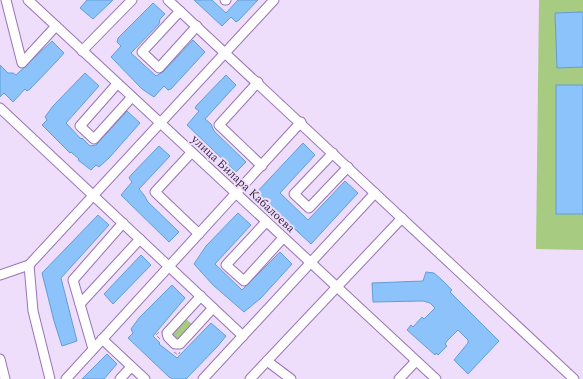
<svg xmlns="http://www.w3.org/2000/svg" width="583" height="379" font-family="Spectral,serif">
	<style>
		.green { fill: #a6cb81 }
		.building { fill: #8dc3fb; stroke: #639dd7 }
		.lines { fill: none; stroke-linecap: round; stroke-linejoin: round }
		.minor-casing { stroke: #9973b5; stroke-width: 11 }
		.path { stroke: #9888a4; stroke-width: 1; stroke-dasharray: 4 2; stroke-linecap: butt }
		.minor { stroke: #fff; stroke-width: 9 }
		.labels { text-anchor: middle; dominant-baseline: central; stroke-width: 4; stroke-linejoin: round; paint-order: stroke }
		.street-label { font-size: 12px; fill: #372743; stroke: #eedefb }
	</style>
	<rect width="100%" height="100%" fill="#eedefb"/>
	<g class="green">
		<path d="M539 0H583V250L536 249Z"/>
		<path d="M186 319 193 325 176 343 169 336Z"/>
	</g>
	<g class="building">
		<path d="M87 0H113L93 19 80 8Z"/>
		<path d="M194 0H212L226 13 238 0H258L239 20 236 22 231 17 222 26Z"/>
		<path d="M153 3 165 14 160 19 159 24 131 53 156 76 163 72 193 40 205 52 171 89 168 90 164 86 154 97 142 89 111 57 121 46 117 42 118 38Z"/>
		<path d="M583 12V67L557 68 555 13Z"/>
		<path d="M52 41 64 53 57 61 30 89 27 91 25 89 13 102 4 93 0 97V65L8 73H13L16 75Z"/>
		<path d="M85 73 99 86 66 123 81 139 82 138 90 146 96 145 127 111 140 123 109 158 99 167 96 165 91 170 78 160 79 159 71 152 70 153 42 125 47 120 45 117 53 106Z"/>
		<path d="M226 75 236 85 205 119 211 124 214 131 246 162 236 172 187 125 199 111 195 108 197 105Z"/>
		<rect x="556" y="85" width="27" height="129"/>
		<path d="M303 143 315 155 280 193 308 220 345 181 358 193 311 244 256 193Z"/>
		<path d="M159 146 170 156 139 189 144 195 148 202 179 232 169 242 121 195 132 182 129 178 131 175Z"/>
		<path d="M238 213 251 225 215 264 242 290 280 252 292 264 261 298 244 312 213 285 194 264 206 246Z"/>
		<path d="M98 215 109 225 61 278 77 341 62 346 54 321 42 273Z"/>
		<path d="M141 255 151 265 113 304 104 294Z"/>
		<path d="M426 272 434 273 441 279 452 290 450 292 499 341 468 374 454 360 468 343V340L458 330 447 341 445 344 447 346 438 355 436 353 435 355 407 330 411 325 413 327 422 317 424 319 435 308 430 303 423 301 373 302 372 283 423 281Z"/>
		<path d="M172 285 185 298 153 336 160 343 159 344 177 358 211 323 226 336 217 347 186 379H173L169 377 128 338 133 333 131 329 139 318Z"/>
		<path d="M107 354 117 364 104 379H82Z"/>
	</g>
	<g class="lines">
		<g class="minor-casing">
			<g id="minor">
				<path d="M6 0 22 63 56 26"/>
				<path d="M28 0 436 379"/>
				<path d="M168 0 574 379"/>
				<path d="M225 0H226"/>
				<path d="M180 11 142 52 159 68 197 26"/>
				<path d="M82 51 132 0"/>
				<path d="M258 82 219 125 262 166"/>
				<path d="M117 84 80 126 94 139 132 97"/>
				<path d="M0 108 243 336"/>
				<path d="M191 153 155 192 199 234"/>
				<path d="M333 153 294 194 309 208 348 167"/>
				<path d="M266 222 226 265 244 281 283 238"/>
				<path d="M29 265 33 311 50 379"/>
				<path d="M0 275 29 265 274 0"/>
				<path d="M201 296 167 333 168 337 175 344H180L213 308"/>
				<path d="M80 304 140 239"/>
				<path d="M102 339 145 379"/>
				<path d="M93 349 73 280 123 223"/>
				<path d="M0 359 5 379"/>
				<path d="M267 361 291 379"/>
				<path d="M66 379 301 122"/>
				<path d="M120 379 131 367"/>
				<path d="M203 379 375 193"/>
				<path d="M250 379 402 218"/>
				<path d="M399 379 416 361"/>
			</g>
		</g>
		<g class="path">
			<path d="M159 332 156 335 160 339"/>
			<path d="M174 352 178 355 180 352"/>
		</g>
		<use href="#minor" class="minor"/>
	</g>
	<g class="labels">
		<g class="street-label">
			<text transform="translate(243 184) rotate(43)">улица Билара Кабалоева</text>
		</g>
	</g>
</svg>
